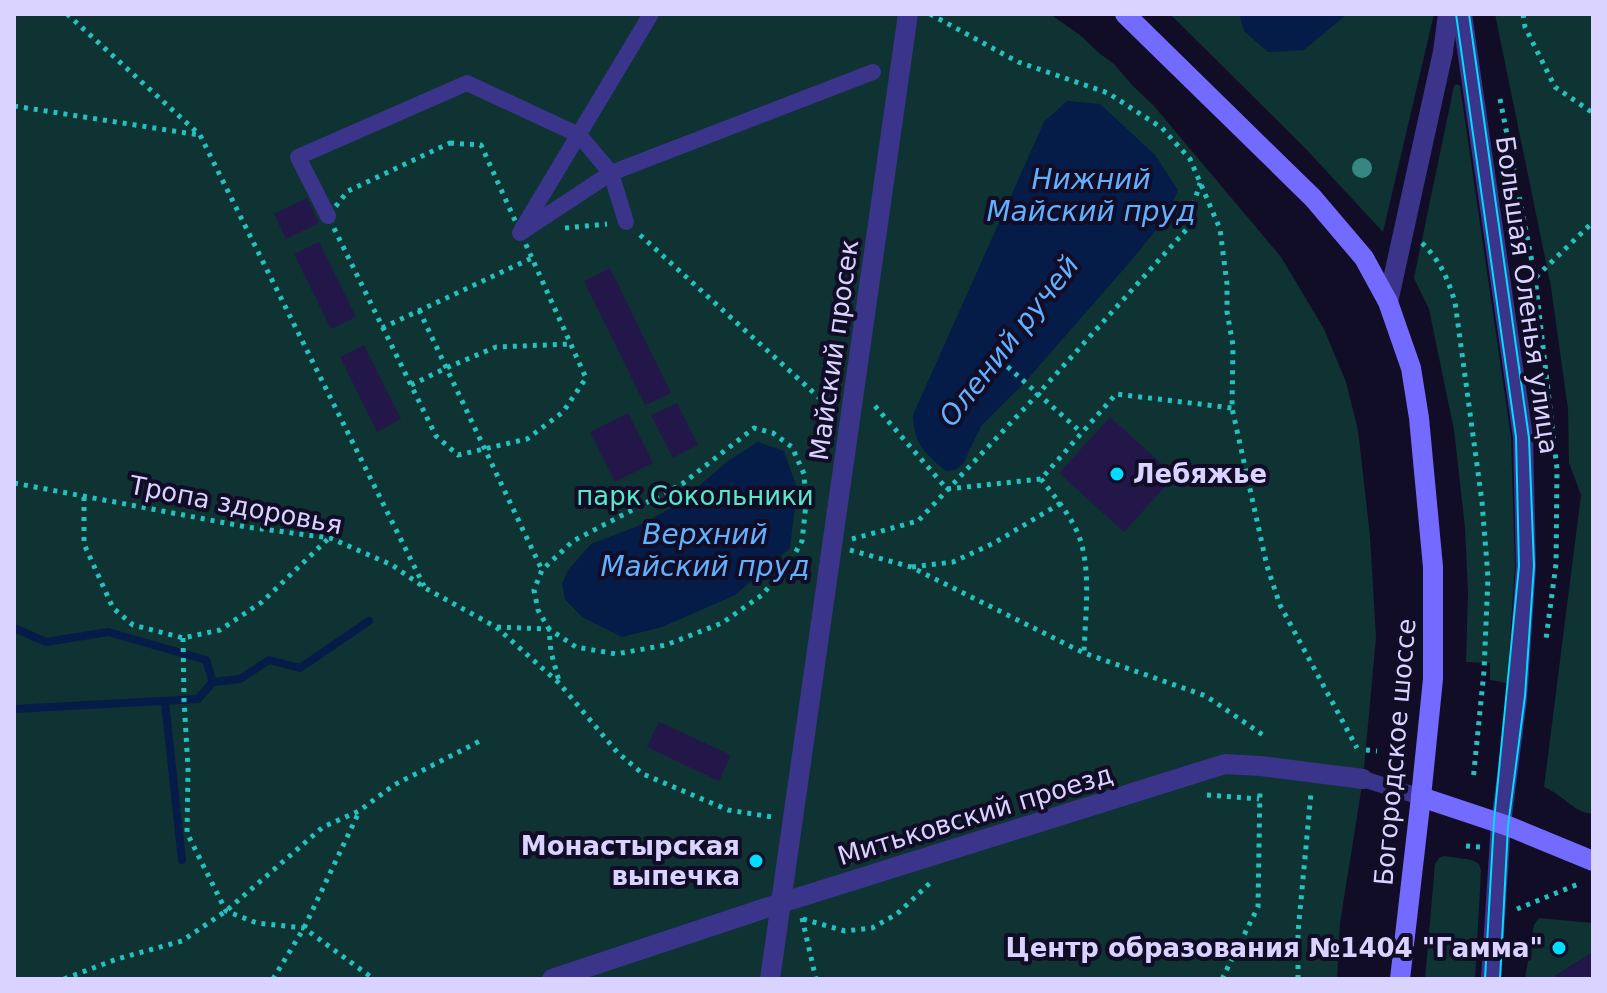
<svg xmlns="http://www.w3.org/2000/svg" width="1607" height="993" font-family="'DejaVu Sans',sans-serif">
	<style>
		.green { fill: #0f3232 }
		.water { fill: #051b48 }
		.lines { fill: none; stroke-linecap: round; stroke-linejoin: round }
		.stream { stroke: #051b48; stroke-width: 8 }
		.building { fill: #23174a }
		.path { stroke: #24c2be; stroke-width: 5; stroke-dasharray: 4 6; stroke-linecap: butt }
		.lane { stroke: #3a348b; stroke-width: 16 }
		.street { stroke: #3a348b; stroke-width: 20 }
		.secondary { stroke: #736aff; stroke-width: 20 }
		.tram { stroke: #00ddfe; stroke-width: 2 }
		.tree { fill: #368781 }
		.poi-dot { fill: #00ddfe; stroke: #120d27; stroke-width: 3 }
		.labels { text-anchor: middle; dominant-baseline: central; stroke-width: 8; stroke-linejoin: round; paint-order: stroke }
		.street-label { font-size: 26px; fill: #dad3ff; stroke: #120d27 }
		.poi-label { font-size: 26px; font-weight: bold; fill: #dad3ff; stroke: #120d27; text-anchor: end }
		.park-label { font-size: 26px; fill: #54eaca; stroke: #120d27 }
		.water-label { font-size: 28px; font-style: italic; fill: #61b1ff; stroke: #120d27 }
	</style>
	<rect width="100%" height="100%" fill="#120d27"/>
	<g class="green">
		<path d="M14 14H1050L1080 35 1099 53 1114 64 1133 86 1154 106 1281 257 1324 329 1346 382 1358 430 1370 536 1376 638 1363 779 1340 923 1337 979H14Z"/>
		<path d="M1170 14H1434L1383 232 1305 148Z"/>
		<path d="M1495 14H1593V814C1574 813 1562 794 1544 787L1581 495 1569 463 1568 409 1551 287Z"/>
		<path d="M1457 84 1460 86 1511 437 1515 566 1507 683 1490 680V663L1466 662 1468 593 1465 527 1454 430 1429 309 1414 278 1454 86Z"/>
		<path d="M1444 856 1472 860 1479 864 1481 871 1475 979H1425L1435 864 1439 858Z"/>
		<path d="M1539 918 1593 923V952L1555 976 1557 979H1525L1534 925Z"/>
	</g>
	<g class="water">
		<path d="M1239 14H1347L1304 50 1268 52 1244 31Z"/>
		<path d="M1067 101 1100 104 1155 155 1178 190 1165 219 1129 263 1025 382 981 426 963 464 955 470 946 471C925 453 914 445 913 415L1044 122Z"/>
		<path d="M758 442 784 451 797 488 790 548 735 595 662 627 622 637 582 617 565 599 562 584 568 570 591 544 638 526 677 505 728 461Z"/>
	</g>
	<g class="lines">
		<g class="stream">
			<path d="M14 628 46 642 108 632 206 660 213 682 240 679 269 660 300 668 369 621"/>
			<path d="M165 702 182 860"/>
			<path d="M14 709 198 699 213 682"/>
		</g>
	</g>
	<g class="building">
		<path d="M307 198 319 223 286 239 274 214Z"/>
		<path d="M319 242 356 317 331 329 294 254Z"/>
		<path d="M610 268 671 393 645 405 584 281Z"/>
		<path d="M364 345 401 419 377 432 340 357Z"/>
		<path d="M677 403 698 445 673 458 651 415Z"/>
		<path d="M628 413 653 463 615 482 590 432Z"/>
		<path d="M1110 417 1175 476 1124 532 1059 473Z"/>
		<path d="M659 722 731 755 719 781 647 747Z"/>
		<path d="M1593 952V979H1557L1555 976Z"/>
	</g>
	<g class="lines">
		<g class="path">
			<path d="M67 14 200 135 424 586"/>
			<path d="M930 14 1018 62 1108 93 1162 128 1190 159 1220 229 1227 284V312L1233 345 1232 408 1267 566 1280 605 1357 748"/>
			<path d="M1523 14 1525 27 1555 87 1593 113"/>
			<path d="M1500 99 1535 277 1557 469 1556 564 1546 639"/>
			<path d="M14 106 199 135"/>
			<path d="M450 143 481 145 586 378 563 412 527 439 458 455 436 436 328 216 348 191Z"/>
			<path d="M565 228 607 224"/>
			<path d="M640 235 824 402 833 403"/>
			<path d="M1422 243C1441 262 1447 277 1455 302L1482 502 1488 577 1484 671 1473 781"/>
			<path d="M1536 277 1593 222"/>
			<path d="M419 310 542 570"/>
			<path d="M382 328 532 258"/>
			<path d="M1000 360 1082 433"/>
			<path d="M411 385 446 368 496 347 571 344"/>
			<path d="M875 406 947 489 1041 479 1116 394 1232 408"/>
			<path d="M1041 479C1055 497 1074 519 1081 542 1091 577 1085 617 1084 653"/>
			<path d="M14 483 247 527 330 538 392 565 425 588 496 627 559 683 617 752 643 774 728 810 772 817"/>
			<path d="M84 497V544L113 608 133 625 183 638 220 630 262 602 329 538"/>
			<path d="M852 539 918 521 1038 394 1186 230 1200 183"/>
			<path d="M850 550 911 567 1084 653 1206 696 1263 735"/>
			<path d="M912 567 953 562 994 543 1061 503"/>
			<path d="M497 627 549 629 576 647 616 654 666 645 722 623 762 595 789 564 802 541 806 504 804 474 792 447 773 433 754 428 682 484 573 541 542 570 534 590 538 610 549 629 551 652 559 681"/>
			<path d="M183 638 184 700 188 768 187 833 226 911 257 923 304 928 371 977"/>
			<path d="M1366 750 1377 751"/>
			<path d="M1207 795 1259 799"/>
			<path d="M1466 846 1480 847"/>
			<path d="M1517 909 1581 883"/>
			<path d="M802 918 816 979"/>
			<path d="M803 919 845 931 872 928 897 914 931 882"/>
			<path d="M64 979 117 959 182 941 226 911 323 827 359 811 394 785 480 741"/>
			<path d="M273 979 304 928 359 812"/>
			<path d="M1222 979 1258 907 1260 788"/>
			<path d="M1298 979V932L1311 793"/>
		</g>
		<g class="lane">
			<path d="M328 216 298 157 467 83 579 135 611 173 626 222"/>
			<path d="M522 229 651 14"/>
			<path d="M520 233 611 173 873 72"/>
			<path d="M1363 779 1421 797"/>
		</g>
		<g class="street">
			<path d="M1462 14 1523 437 1526 566 1517 699 1501 823 1491 979"/>
			<path d="M1388 302 1443 52 1448 14"/>
			<path d="M552 979 781 903 1225 764 1261 766 1363 779"/>
			<path d="M770 979 908 14"/>
		</g>
		<g class="secondary">
			<path d="M1125 14 1313 198 1364 258 1388 302 1411 368 1419 418 1433 567V679L1421 797 1400 979"/>
			<path d="M1421 797 1508 826 1593 861"/>
		</g>
		<g class="tram">
			<path d="M1456 14 1516 437 1519 566 1494 821 1485 979"/>
			<path d="M1469 14 1529 438 1534 566 1525 696 1508 826 1500 979"/>
		</g>
	</g>
	<circle class="tree" cx="1362" cy="168" r="10"/>
	<g class="poi-dot">
		<circle cx="1117" cy="474" r="8"/>
		<circle cx="756" cy="861" r="8"/>
		<circle cx="1559" cy="948" r="8"/>
	</g>
	<g class="labels">
		<g class="street-label">
			<text transform="translate(1527 295) rotate(82)">Большая Оленья улица</text>
			<text transform="translate(834 350) rotate(-82)">Майский просек</text>
			<text transform="translate(236 505) rotate(11)">Тропа здоровья</text>
			<text transform="translate(1395 752) rotate(-85)">Богородское шоссе</text>
			<text transform="translate(975 815) rotate(-17)">Митьковский проезд</text>
		</g>
		<g class="poi-label">
			<text x="1133" y="474" text-anchor="start">Лебяжье</text>
			<text x="740" y="846">Монастырская<tspan x="740" dy="30">выпечка</tspan></text>
			<text x="1543" y="948">Центр образования №1404 "Гамма"</text>
		</g>
		<g class="park-label">
			<text x="695" y="496">парк Сокольники</text>
		</g>
		<g class="water-label">
			<text x="1091" y="179">Нижний<tspan x="1091" dy="32">Майский пруд</tspan></text>
			<text transform="translate(1009 341) rotate(-52)">Олений ручей</text>
			<text x="705" y="534">Верхний<tspan x="705" dy="32">Майский пруд</tspan></text>
		</g>
	</g>
	<rect width="1607" height="993" fill="none" stroke="#dad3ff" stroke-width="32"/>
</svg>
